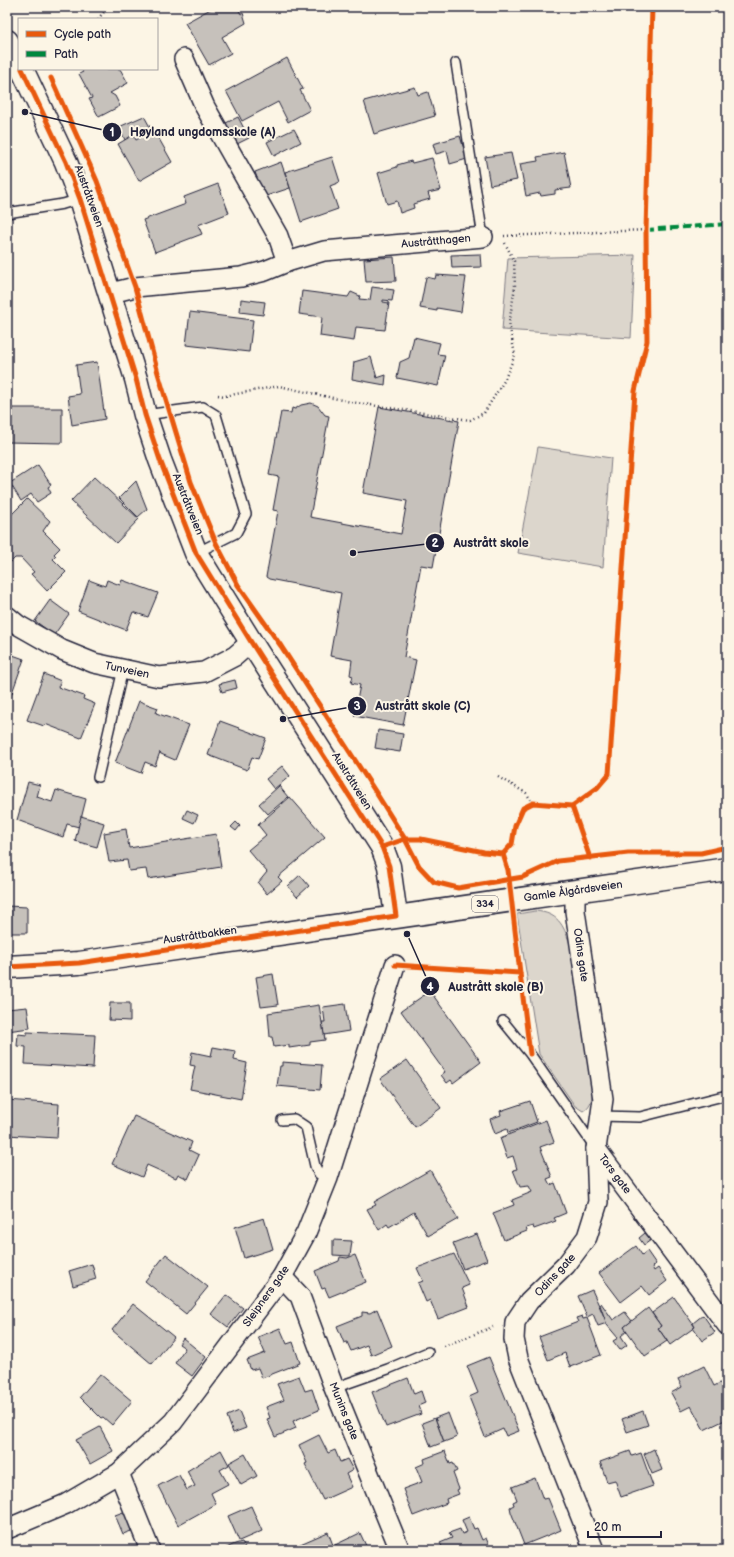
<svg xmlns="http://www.w3.org/2000/svg" width="734" height="1557" font-family="'Balsamiq Sans',sans-serif">
	<style>
		.green { fill: #dcd6cc; stroke: #7f7c84 }
		.building { fill: #c6c1bb; stroke: #22223b }
		.lines { fill: none; stroke-linecap: round; stroke-linejoin: round }
		.lane-casing { stroke: #22223b; stroke-width: 12 }
		.street-casing { stroke: #22223b; stroke-width: 22 }
		.secondary-casing { stroke: #22223b; stroke-width: 25 }
		.primary-casing { stroke: #22223b; stroke-width: 25 }
		.path { stroke: #22223b; stroke-width: 2.5; stroke-dasharray: 1 3; stroke-linecap: butt }
		.lane { stroke: #fcf5e5; stroke-width: 9 }
		.street { stroke: #fcf5e5; stroke-width: 19 }
		.secondary { stroke: #fcf5e5; stroke-width: 22 }
		.primary { stroke: #fcf5e5; stroke-width: 22 }
		.quiet { stroke: #00873e; stroke-width: 4; stroke-dasharray: 8 4; stroke-linecap: butt }
		.cycleway-casing { stroke: #fcf5e5; stroke-width: 8 }
		.cycleway { stroke: #e8590c; stroke-width: 5 }
		.labels { text-anchor: middle; dominant-baseline: central; stroke-width: 4; stroke-linejoin: round; paint-order: stroke }
		.shield { fill: #fcf5e5; stroke: #63616e; stroke-width: 1 }
		.shield-label { font-size: 10px; font-weight: bold; fill: #22223b }
		.street-label { font-size: 11px; fill: #22223b; stroke: #fcf5e5 }
		.leader { fill: none; stroke: #22223b; stroke-width: 1.5 }
		.callout-dot { fill: #22223b; stroke: #fcf5e5; stroke-width: 1.5 }
		.mark-label { font-size: 12px; text-anchor: middle; font-weight: bold; fill: #fff }
		.callout-label { font-size: 12px; text-anchor: middle; font-weight: bold; fill: #22223b; stroke: #fcf5e5; stroke-width: 4; stroke-linejoin: round; paint-order: stroke }
	</style>
	<rect width="100%" height="100%" fill="#fcf5e5"/>
	<filter id="ink" filterUnits="userSpaceOnUse"><feTurbulence type="fractalNoise" baseFrequency=".025" numOctaves="2"/><feDisplacementMap in="SourceGraphic" scale="8" xChannelSelector="R" yChannelSelector="G"/><feConvolveMatrix kernelMatrix="1 2 1 2 8 2 1 2 1" color-interpolation-filters="sRGB"/></filter>
	<g filter="url(#ink)">
		<g class="green">
			<path d="M635 255 631 338 502 330 508 258Z"/>
			<path d="M538 447 611 458 603 567 518 553Z"/>
			<path d="M535 911C558 913 563 924 570 944L593 1086C592 1096 593 1105 583 1111L575 1106 539 1054 517 914Z"/>
		</g>
		<g class="building">
			<path d="M214 7H237L241 14 243 13 246 23 222 37 231 53 209 65 185 23Z"/>
			<path d="M287 58 303 89 300 90 310 110 288 122 278 102 242 121 226 91Z"/>
			<path d="M81 69H120L128 83 110 93 115 96 120 106 99 117 89 99 92 98 79 74 83 72Z"/>
			<path d="M415 87 418 95 428 92 435 116 374 134 364 101Z"/>
			<path d="M144 116 150 127 125 140 119 127Z"/>
			<path d="M238 117 249 138 235 145 224 124Z"/>
			<path d="M294 129 301 142 274 156 267 142Z"/>
			<path d="M154 130 172 162 139 181 118 144 133 135 136 140Z"/>
			<path d="M460 136 467 159 450 164 447 151 436 154 433 144Z"/>
			<path d="M564 152 571 188 555 190V194L541 196 540 193 526 196 520 164 538 161 537 157Z"/>
			<path d="M511 153 517 180 490 185 485 157Z"/>
			<path d="M332 157 340 182 330 186 338 209 301 222 285 172Z"/>
			<path d="M432 158 441 190 428 193 430 199 413 204 414 208 400 213 397 201 387 204 378 173 397 167V165L411 161 412 163Z"/>
			<path d="M281 162 290 188 263 197 255 172Z"/>
			<path d="M218 184 229 213 198 225 202 234 155 252 143 220 186 204 184 197Z"/>
			<path d="M480 254 481 267 452 268 451 255Z"/>
			<path d="M394 257 396 281 366 282 364 259Z"/>
			<path d="M436 275 466 277 461 312 437 308V311L420 308 426 277 435 279Z"/>
			<path d="M372 287 394 290 392 301 383 300V302L389 303 385 330 356 327 354 341 320 336 322 317 299 314 302 291 348 297 351 292 360 296 359 299 370 300Z"/>
			<path d="M241 299 265 302 263 315 240 312Z"/>
			<path d="M190 312 253 320 249 352 186 345Z"/>
			<path d="M414 337 440 343 437 354 445 355 438 386 397 378 400 362 409 358Z"/>
			<path d="M371 357 377 378 386 375 385 385 352 379 354 362Z"/>
			<path d="M97 362 105 419 72 425 68 396 80 394 76 365Z"/>
			<path d="M311 403 318 406 325 415 329 416 310 517 401 534 407 501 363 493 379 407 459 421 433 567 421 565 404 657 416 660 403 725 354 716 360 685 351 683 353 676 350 675 352 660 330 656 341 593 269 579 266 577 278 511 273 510 279 477 269 475 281 412 291 413 292 408 295 409 301 405Z"/>
			<path d="M7 408H62V443L7 442Z"/>
			<path d="M38 465 51 485 48 487 51 493 37 502 31 494 21 501 10 483Z"/>
			<path d="M94 477 139 519 116 543 71 501Z"/>
			<path d="M136 481 147 509 138 517 119 498Z"/>
			<path d="M27 499 50 521 43 531 60 548 54 554 56 556 53 559 66 572 47 591 31 574 34 572 21 558H15L7 566V519Z"/>
			<path d="M89 580 105 586 107 580 120 585 122 580 158 593 148 617 133 612 126 630 78 611Z"/>
			<path d="M50 600 69 614 54 635 35 621Z"/>
			<path d="M7 653 24 659 7 707Z"/>
			<path d="M44 674 61 681 58 687 84 696 83 699 95 704 81 738 45 724 44 726 27 720Z"/>
			<path d="M235 680 237 688 222 692 219 684Z"/>
			<path d="M139 701 158 708 156 713 189 725 175 760 161 754 160 752 155 766 145 762 141 773 115 763Z"/>
			<path d="M220 721 266 738 258 759 252 757 247 770 208 755Z"/>
			<path d="M378 730 403 734 400 752 375 748Z"/>
			<path d="M282 766 290 776 274 789 266 779Z"/>
			<path d="M28 782 40 785 37 797 52 802 56 790 86 799 79 827 67 824 63 837 17 820Z"/>
			<path d="M279 786 288 797 268 814 259 804Z"/>
			<path d="M290 797 325 837 278 877 282 881 267 894 258 883 267 872 248 850 266 835 258 825Z"/>
			<path d="M187 810 198 815 194 823 183 818Z"/>
			<path d="M81 816 104 823 97 847 75 841Z"/>
			<path d="M236 822 240 826 236 831 231 827Z"/>
			<path d="M126 829 129 848 216 834 221 867 148 879 146 869 129 871 127 860 109 862 104 833Z"/>
			<path d="M7 866 12 872 7 876Z"/>
			<path d="M300 875 309 886 297 897 288 886Z"/>
			<path d="M7 906 27 907V933H7Z"/>
			<path d="M273 974 278 1005 261 1007 256 977Z"/>
			<path d="M430 991 481 1062 453 1083 451 1080 447 1083 441 1075 445 1072 401 1011Z"/>
			<path d="M110 1003H130V1021L109 1020Z"/>
			<path d="M345 1004 349 1031 324 1035 322 1022H325L323 1007Z"/>
			<path d="M319 1005 325 1040 310 1042V1045L289 1048V1045L274 1047 272 1037H270L268 1013Z"/>
			<path d="M27 1007 30 1028 7 1031V1009Z"/>
			<path d="M27 1032 95 1035 93 1068 25 1064 26 1047 17 1046 18 1034 27 1035Z"/>
			<path d="M213 1047 235 1051 234 1060 247 1063 241 1099 190 1089 195 1066 190 1065 192 1052 211 1056Z"/>
			<path d="M407 1060 441 1108 415 1127 380 1079Z"/>
			<path d="M282 1062 322 1065 320 1090 277 1086 280 1066H282Z"/>
			<path d="M7 1100 59 1104 57 1138 7 1135Z"/>
			<path d="M530 1101 537 1122 508 1133 507 1129 495 1134 490 1119 501 1115 500 1111Z"/>
			<path d="M134 1116 192 1142 189 1150 199 1155 188 1179 178 1174 176 1178 147 1165 142 1177 112 1164Z"/>
			<path d="M546 1120 554 1142 540 1147 552 1177 547 1179 550 1185 555 1183 566 1213 554 1218 556 1221 534 1229 533 1226 526 1228 527 1231 504 1240 493 1213 514 1205 512 1200 532 1192 529 1186 520 1187 513 1170 517 1169 513 1156 507 1158 500 1138Z"/>
			<path d="M430 1170 458 1219 428 1236 414 1212 389 1227 387 1224 379 1230 367 1209 376 1205 374 1202Z"/>
			<path d="M264 1218 273 1249 244 1258 235 1227Z"/>
			<path d="M645 1233 651 1240 644 1245 639 1238Z"/>
			<path d="M477 1234 487 1260 463 1269 453 1243Z"/>
			<path d="M333 1240 352 1241 350 1256 333 1255Z"/>
			<path d="M636 1246 642 1255 647 1251 656 1264 652 1267 654 1271 658 1268 667 1281 649 1295 642 1286 621 1302 599 1273Z"/>
			<path d="M166 1254 208 1287 186 1314 145 1281Z"/>
			<path d="M454 1254 469 1285 462 1288 469 1307 438 1319 430 1300 426 1302 418 1283 423 1281 417 1268Z"/>
			<path d="M355 1255 366 1282 329 1297 325 1288 322 1289 315 1271 339 1261 340 1257 347 1258Z"/>
			<path d="M92 1264 96 1279 73 1286 69 1271Z"/>
			<path d="M592 1290 607 1323 598 1326 593 1314 587 1317 578 1296Z"/>
			<path d="M226 1295 243 1308 228 1327 211 1314Z"/>
			<path d="M674 1297 695 1327 670 1345 658 1328 661 1326 652 1313Z"/>
			<path d="M601 1303 613 1320 625 1312 632 1321 624 1327 627 1331 621 1336 627 1345 620 1350 613 1341 618 1338 607 1325 600 1305Z"/>
			<path d="M133 1304 174 1337 152 1364 112 1330Z"/>
			<path d="M648 1308 661 1326 658 1328 667 1341 645 1356 624 1327Z"/>
			<path d="M377 1309 392 1346 371 1355 367 1345 351 1351 347 1342 344 1343 337 1326 362 1316V1312L370 1313Z"/>
			<path d="M703 1315 715 1332 702 1341 693 1328 695 1327 693 1323Z"/>
			<path d="M582 1316 583 1319 587 1318 601 1355 570 1367 565 1353 548 1360 539 1337 578 1322 576 1318Z"/>
			<path d="M280 1328 287 1344 293 1342 300 1363 262 1378 258 1368 251 1370 247 1360 265 1353 258 1337Z"/>
			<path d="M183 1338 206 1357 192 1376 175 1363 185 1348 179 1344Z"/>
			<path d="M489 1357 519 1431 506 1436 503 1429 485 1437 469 1397 478 1393 467 1366Z"/>
			<path d="M704 1366 714 1386 724 1381 727 1387V1405L725 1406 727 1411V1419L704 1430 691 1406 681 1411 671 1393 682 1387 678 1379Z"/>
			<path d="M100 1374 132 1401 112 1425 103 1417 101 1418 80 1397Z"/>
			<path d="M299 1376 305 1391 312 1389 319 1410 293 1421 296 1428 275 1437 267 1419 270 1418 266 1407 284 1400 277 1384Z"/>
			<path d="M408 1378 414 1394 421 1391 425 1403 418 1406 421 1414 386 1427 372 1392Z"/>
			<path d="M239 1411 246 1428 233 1433 227 1416Z"/>
			<path d="M643 1411 648 1425 627 1432 622 1419Z"/>
			<path d="M448 1413 457 1437 444 1442 435 1418Z"/>
			<path d="M435 1418 444 1442 431 1447 422 1423Z"/>
			<path d="M100 1427 113 1451 90 1464 76 1440Z"/>
			<path d="M319 1435 328 1453 335 1450 340 1462 347 1459 353 1470 346 1474 352 1487 323 1500 305 1464 307 1463 299 1445Z"/>
			<path d="M654 1449 662 1470 652 1474 644 1454Z"/>
			<path d="M221 1450 229 1465 220 1470 228 1484 211 1493 216 1504 178 1525 158 1486 179 1475 187 1490 195 1486 187 1471Z"/>
			<path d="M445 1451 450 1464 453 1463 457 1471 453 1473 459 1489 457 1490 459 1494 446 1499 447 1503 413 1516 403 1489 422 1482 416 1467 425 1463 424 1459Z"/>
			<path d="M630 1451 632 1456 641 1453 653 1486 621 1497 615 1480 607 1482 600 1462Z"/>
			<path d="M245 1454 257 1476 241 1485 229 1463Z"/>
			<path d="M535 1478 543 1499 548 1498 561 1530 524 1545 511 1512 510 1507 514 1505 513 1502 517 1500 512 1487Z"/>
			<path d="M251 1506 262 1531 239 1541 228 1516Z"/>
			<path d="M126 1511 134 1530 123 1534 115 1515Z"/>
			<path d="M469 1517 474 1529 477 1528 482 1540 486 1538 491 1550H444L440 1543 452 1538 449 1533 460 1529 462 1534 467 1532 462 1520Z"/>
			<path d="M328 1532 333 1545 332 1550H300L298 1545Z"/>
			<path d="M360 1533 368 1550H337L335 1545Z"/>
			<path d="M242 1542 246 1550H222L235 1544Z"/>
		</g>
		<g class="lines">
			<g class="lane-casing">
				<g id="lane">
					<path d="M456 63 483 237"/>
					<path d="M7 213 63 204 80 199"/>
					<path d="M145 415 203 407 216 415 246 514 236 533 196 553"/>
					<path d="M98 777 123 669"/>
					<path d="M503 1021 530 1054 594 1146"/>
					<path d="M600 1116 640 1117 727 1095"/>
					<path d="M282 1120 294 1119 306 1127 315 1166 319 1174 328 1178"/>
					<path d="M334 1388 388 1369 428 1352"/>
				</g>
			</g>
			<g class="street-casing">
				<g id="street">
					<path d="M184 59 205 107 278 236 287 262"/>
					<path d="M111 293 135 287 241 277 265 271 287 262 324 251 483 237"/>
					<path d="M7 616 18 625 62 650 94 663 159 677 204 672 235 656 251 642"/>
					<path d="M575 891V911L603 1099 596 1149 598 1202 587 1237 566 1265 529 1301 515 1322 514 1339 518 1358 594 1550"/>
					<path d="M596 1149 727 1325"/>
					<path d="M282 1277 300 1296 334 1388 400 1550"/>
					<path d="M119 1473 150 1550"/>
					<path d="M7 1529 66 1504 119 1473 173 1422 282 1277 306 1233 328 1178 395 965"/>
				</g>
			</g>
			<g class="secondary-casing">
				<g id="secondary">
					<path d="M7 41 19 63"/>
					<path d="M22 69 66 162 80 199 136 379 145 415 160 460 196 553 251 642 382 847 389 866 396 916"/>
				</g>
			</g>
			<g class="primary-casing">
				<path id="primary" d="M7 967 79 963 727 869"/>
			</g>
			<g class="path">
				<path d="M98 19 108 7"/>
				<path d="M504 236 646 230"/>
				<path d="M218 395 225 396 279 386 351 402 470 420 484 413 504 381 515 355 509 323 515 287 514 261 505 243"/>
				<path d="M498 777 526 793 533 803"/>
				<path d="M444 1346 493 1327"/>
			</g>
			<use href="#lane" class="lane"/>
			<use href="#street" class="street"/>
			<use href="#secondary" class="secondary"/>
			<use href="#primary" class="primary"/>
			<path class="quiet" d="M646 230 727 224"/>
			<g class="cycleway-casing">
				<g id="cycleway">
					<path d="M51 78 97 181 135 287 158 373 191 482 216 543 238 585 281 646 375 791 405 839 419 866 434 882 458 888 523 877 558 861 628 853H701L727 847"/>
					<path d="M572 806 590 858"/>
					<path d="M382 847 405 839H421L484 852 503 854 512 844 515 826 523 808 533 803 572 806 597 788 609 774 635 391 647 341 646 230 652 7"/>
					<path d="M503 854 508 870 520 973"/>
					<path d="M395 965 520 973 530 1054"/>
					<path d="M7 967 79 963 396 916 389 866 382 847 251 642 196 553 160 460 145 415 136 379 80 199 66 162 22 69"/>
				</g>
			</g>
			<use href="#cycleway" class="cycleway"/>
		</g>
	</g>
	<g class="labels">
		<rect class="shield" x="472" y="896" width="26" height="16" rx="3"/>
		<g class="shield-label">
			<text x="485" y="904">334</text>
		</g>
		<g class="street-label">
			<text transform="translate(89 196) rotate(70)">Austråttveien</text>
			<text transform="translate(436 241) rotate(-5)">Austråtthagen</text>
			<text transform="translate(188 504) rotate(68)">Austråttveien</text>
			<text transform="translate(127 670) rotate(12)">Tunveien</text>
			<text transform="translate(352 781) rotate(58)">Austråttveien</text>
			<text transform="translate(573 891) rotate(-8)">Gamle Ålgårdsveien</text>
			<text transform="translate(200 935) rotate(-8)">Austråttbakken</text>
			<text transform="translate(581 955) rotate(82)">Odins gate</text>
			<text transform="translate(615 1174) rotate(53)">Tors gate</text>
			<text transform="translate(555 1275) rotate(-47)">Odins gate</text>
			<text transform="translate(266 1296) rotate(-55)">Sleipners gate</text>
			<text transform="translate(344 1411) rotate(68)">Munins gate</text>
		</g>
	</g>
	<path class="leader" d="M25 112L112 132M353 553L435 543M283 719L357 706M407 934L430 986"/>
	<g class="callout-dot">
		<circle cx="25" cy="112" r="4"/>
		<circle cx="353" cy="553" r="4"/>
		<circle cx="283" cy="719" r="4"/>
		<circle cx="407" cy="934" r="4"/>
		<circle cx="112" cy="132" r="10"/>
		<circle cx="435" cy="543" r="10"/>
		<circle cx="357" cy="706" r="10"/>
		<circle cx="430" cy="986" r="10"/>
	</g>
	<g class="mark-label">
		<text x="112" y="136">1</text>
		<text x="435" y="547">2</text>
		<text x="357" y="710">3</text>
		<text x="430" y="991">4</text>
	</g>
	<g class="callout-label">
		<text x="203" y="136">Høyland ungdomsskole (A)</text>
		<text x="491" y="547">Austrått skole</text>
		<text x="423" y="710">Austrått skole (C)</text>
		<text x="496" y="991">Austrått skole (B)</text>
	</g>
	<rect width="734" height="1557" fill="none" stroke="#fcf5e5" stroke-width="24"/>
	<rect x="12" y="12" width="710" height="1533" fill="none" stroke="#22223b" stroke-width="1.5" filter="url(#ink)"/>
	<rect x="18" y="18" width="140" height="52" fill="#fcf5e5" stroke="#a5a1a1"/>
	<rect x="26" y="31" width="20" height="6" fill="#e8590c" stroke="#a5a1a1"/>
	<text x="54" y="38" font-size="12" fill="#22223b">Cycle path</text>
	<rect x="26" y="51" width="20" height="6" fill="#00873e" stroke="#a5a1a1"/>
	<text x="54" y="58" font-size="12" fill="#22223b">Path</text>
	<path d="M588 1531v6h73v-6" fill="none" stroke="#22223b" stroke-width="2"/>
	<text x="594" y="1531" font-size="12" fill="#22223b" stroke="#fcf5e5" stroke-width="3" paint-order="stroke">20 m</text>
</svg>
